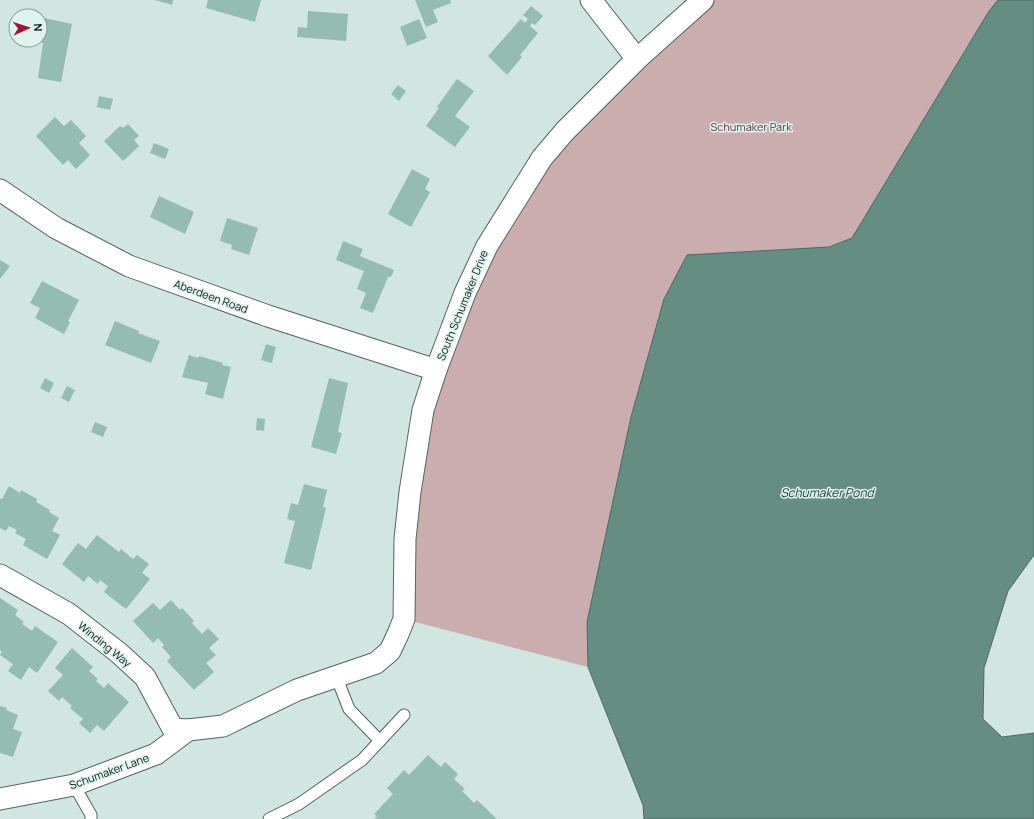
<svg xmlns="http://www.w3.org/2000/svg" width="1034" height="819" font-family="Manrope,sans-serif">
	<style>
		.green { fill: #cbadaf }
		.water { fill: #668d82; stroke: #4d6a62 }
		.building { fill: #94bcb1 }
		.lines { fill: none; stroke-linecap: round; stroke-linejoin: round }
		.lane-casing { stroke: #536560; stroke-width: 13 }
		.street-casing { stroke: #536560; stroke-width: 23 }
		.lane { stroke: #fff; stroke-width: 11 }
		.street { stroke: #fff; stroke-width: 21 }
		.labels { text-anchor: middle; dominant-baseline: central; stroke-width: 3; stroke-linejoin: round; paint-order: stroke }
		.park-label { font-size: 11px; fill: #653037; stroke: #def3ed }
		.street-label { font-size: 11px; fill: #121917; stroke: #def3ed }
		.water-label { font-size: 12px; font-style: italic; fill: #10362e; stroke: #def3ed }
	</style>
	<rect width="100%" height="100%" fill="#d1e6e0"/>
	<path class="green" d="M703 0H998L989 11 852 238 829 247 587 622 588 667 404 619 436 370 542 158Z"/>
	<path class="water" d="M998 0H1034V555L1008 591 984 668 983 719 1002 737 1034 733V819H644L643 805 588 667 587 622 631 417 664 299 687 255 829 247 852 238 989 11Z"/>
	<g class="building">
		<path d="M155 0H173L172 5Z"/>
		<path d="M208 0H261L255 22 206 8Z"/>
		<path d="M415 0H450L451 3 433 10 438 22 426 27Z"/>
		<path d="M531 6 543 16 535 25 532 23 530 26 538 33 520 55 522 57 507 75 488 56 521 19 525 23 528 19 523 15Z"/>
		<path d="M308 11 348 14 346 41 297 37 298 27 307 28Z"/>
		<path d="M40 17 72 24 61 82 38 78 43 43 35 41V40H40Z"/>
		<path d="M419 19 427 38 407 46 400 27Z"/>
		<path d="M457 79 474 91 455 116 470 127 455 147 426 126 439 108 437 107Z"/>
		<path d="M398 85 406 91 399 101 391 94Z"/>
		<path d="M99 96 113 99 110 110 97 107Z"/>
		<path d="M55 117 64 126 71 120 86 136 79 143 90 155 76 169 68 160 63 165 36 136Z"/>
		<path d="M128 124 139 136 134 140 139 146 123 161 104 141 120 126 123 128Z"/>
		<path d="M154 143 169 149 165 159 150 153Z"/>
		<path d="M412 169 430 179 425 189 430 192 411 227 388 214Z"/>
		<path d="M159 196 194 212 185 234 150 217Z"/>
		<path d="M227 218 258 228 249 255 231 249 232 245 220 241Z"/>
		<path d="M343 241 363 249 360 256 394 270 391 277H388L373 313 360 308 366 293 357 289 364 271 336 260Z"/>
		<path d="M0 260 10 266 0 279Z"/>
		<path d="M42 281 79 300 68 321 70 322 64 334 35 318 40 308 30 303Z"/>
		<path d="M115 321 139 331 138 333 160 341 151 363 105 345Z"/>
		<path d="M266 344 276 347 272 363 261 360Z"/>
		<path d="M189 355 198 358 199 356 223 363 222 365 231 367 223 399 205 394 208 383 182 377Z"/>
		<path d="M45 378 54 383 49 393 40 388Z"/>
		<path d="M329 378 348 383 338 432 342 433 336 454 311 447Z"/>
		<path d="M67 386 75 390 69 402 61 398Z"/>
		<path d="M257 418 265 419 264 431 256 430Z"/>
		<path d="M95 422 107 427 103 437 91 432Z"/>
		<path d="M304 484 327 490 323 507 326 508 311 570 284 563 295 521 287 519 291 503 298 505Z"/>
		<path d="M9 486 20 493 21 490 37 499 36 502 50 510 49 512 59 518 52 531 60 535 47 559 23 545 26 539 15 533 17 530 9 526 6 531 0 528V498L2 499Z"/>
		<path d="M97 535 119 552 121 549 133 559 137 555 149 564 142 573 150 579 126 609 104 592 108 586 100 580 98 584 88 576 84 582 62 564 78 543 86 549Z"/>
		<path d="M0 598 18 610 15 615 24 622 22 624 32 631 35 626 58 642 37 673 29 667 21 680 8 671 13 664 0 655 2 652 0 650Z"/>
		<path d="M171 600 180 610 182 608 194 621 192 623 202 634 208 628 219 639 209 648 216 655 206 663 214 672 194 690 167 661 171 657 162 647 164 645 158 638 153 643 133 621 153 603 160 610Z"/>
		<path d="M72 648 93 667 89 671 98 679 96 681 104 688 108 683 129 702 104 731 97 725 90 733 79 723 83 719 70 708 72 706 62 697 59 701 48 691 63 675 55 668Z"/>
		<path d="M0 706 7 708 6 710 18 715 13 729 22 732 13 757 0 753Z"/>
		<path d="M428 755 441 767 445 762 458 774 454 779 465 789 462 791 474 803 477 800 497 819H374L377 816 374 814 393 794 387 788 404 770 409 775Z"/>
	</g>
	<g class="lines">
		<g class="lane-casing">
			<g id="lane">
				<path d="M336 676 349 709 380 741"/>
				<path d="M74 785 91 815V819"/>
				<path d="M269 819 299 804 362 760 404 715"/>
			</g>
		</g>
		<g class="street-casing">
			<g id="street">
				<path d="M591 0 637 59"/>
				<path d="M0 190 56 228 129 266 268 316 436 370"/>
				<path d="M0 575 69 614 119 653 145 677 173 729 188 730 223 726 297 690 376 663 390 651 398 634 404 619 405 539 410 492 423 410 436 370 465 293 487 246 542 158 565 131 637 59 703 0"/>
				<path d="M0 799 74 785 156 754 188 730"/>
			</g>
		</g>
		<use href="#lane" class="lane"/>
		<use href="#street" class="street"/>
	</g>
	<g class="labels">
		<g class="park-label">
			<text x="751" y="126">Schumaker Park</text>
		</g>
		<g class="street-label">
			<text transform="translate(211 296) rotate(20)">Aberdeen Road</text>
			<text transform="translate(462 305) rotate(-68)">South Schumaker Drive</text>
			<text transform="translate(105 644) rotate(39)">Winding Way</text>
			<text transform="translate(109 771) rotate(-20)">Schumaker Lane</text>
		</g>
		<g class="water-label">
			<text x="827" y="492">Schumaker Pond</text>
		</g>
	</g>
	<g transform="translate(28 28) rotate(87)"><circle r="19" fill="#def3ed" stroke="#8c9c97"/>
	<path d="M0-3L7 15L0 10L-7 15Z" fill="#a8113c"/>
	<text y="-6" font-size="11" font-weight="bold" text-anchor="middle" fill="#121917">N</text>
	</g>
</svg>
